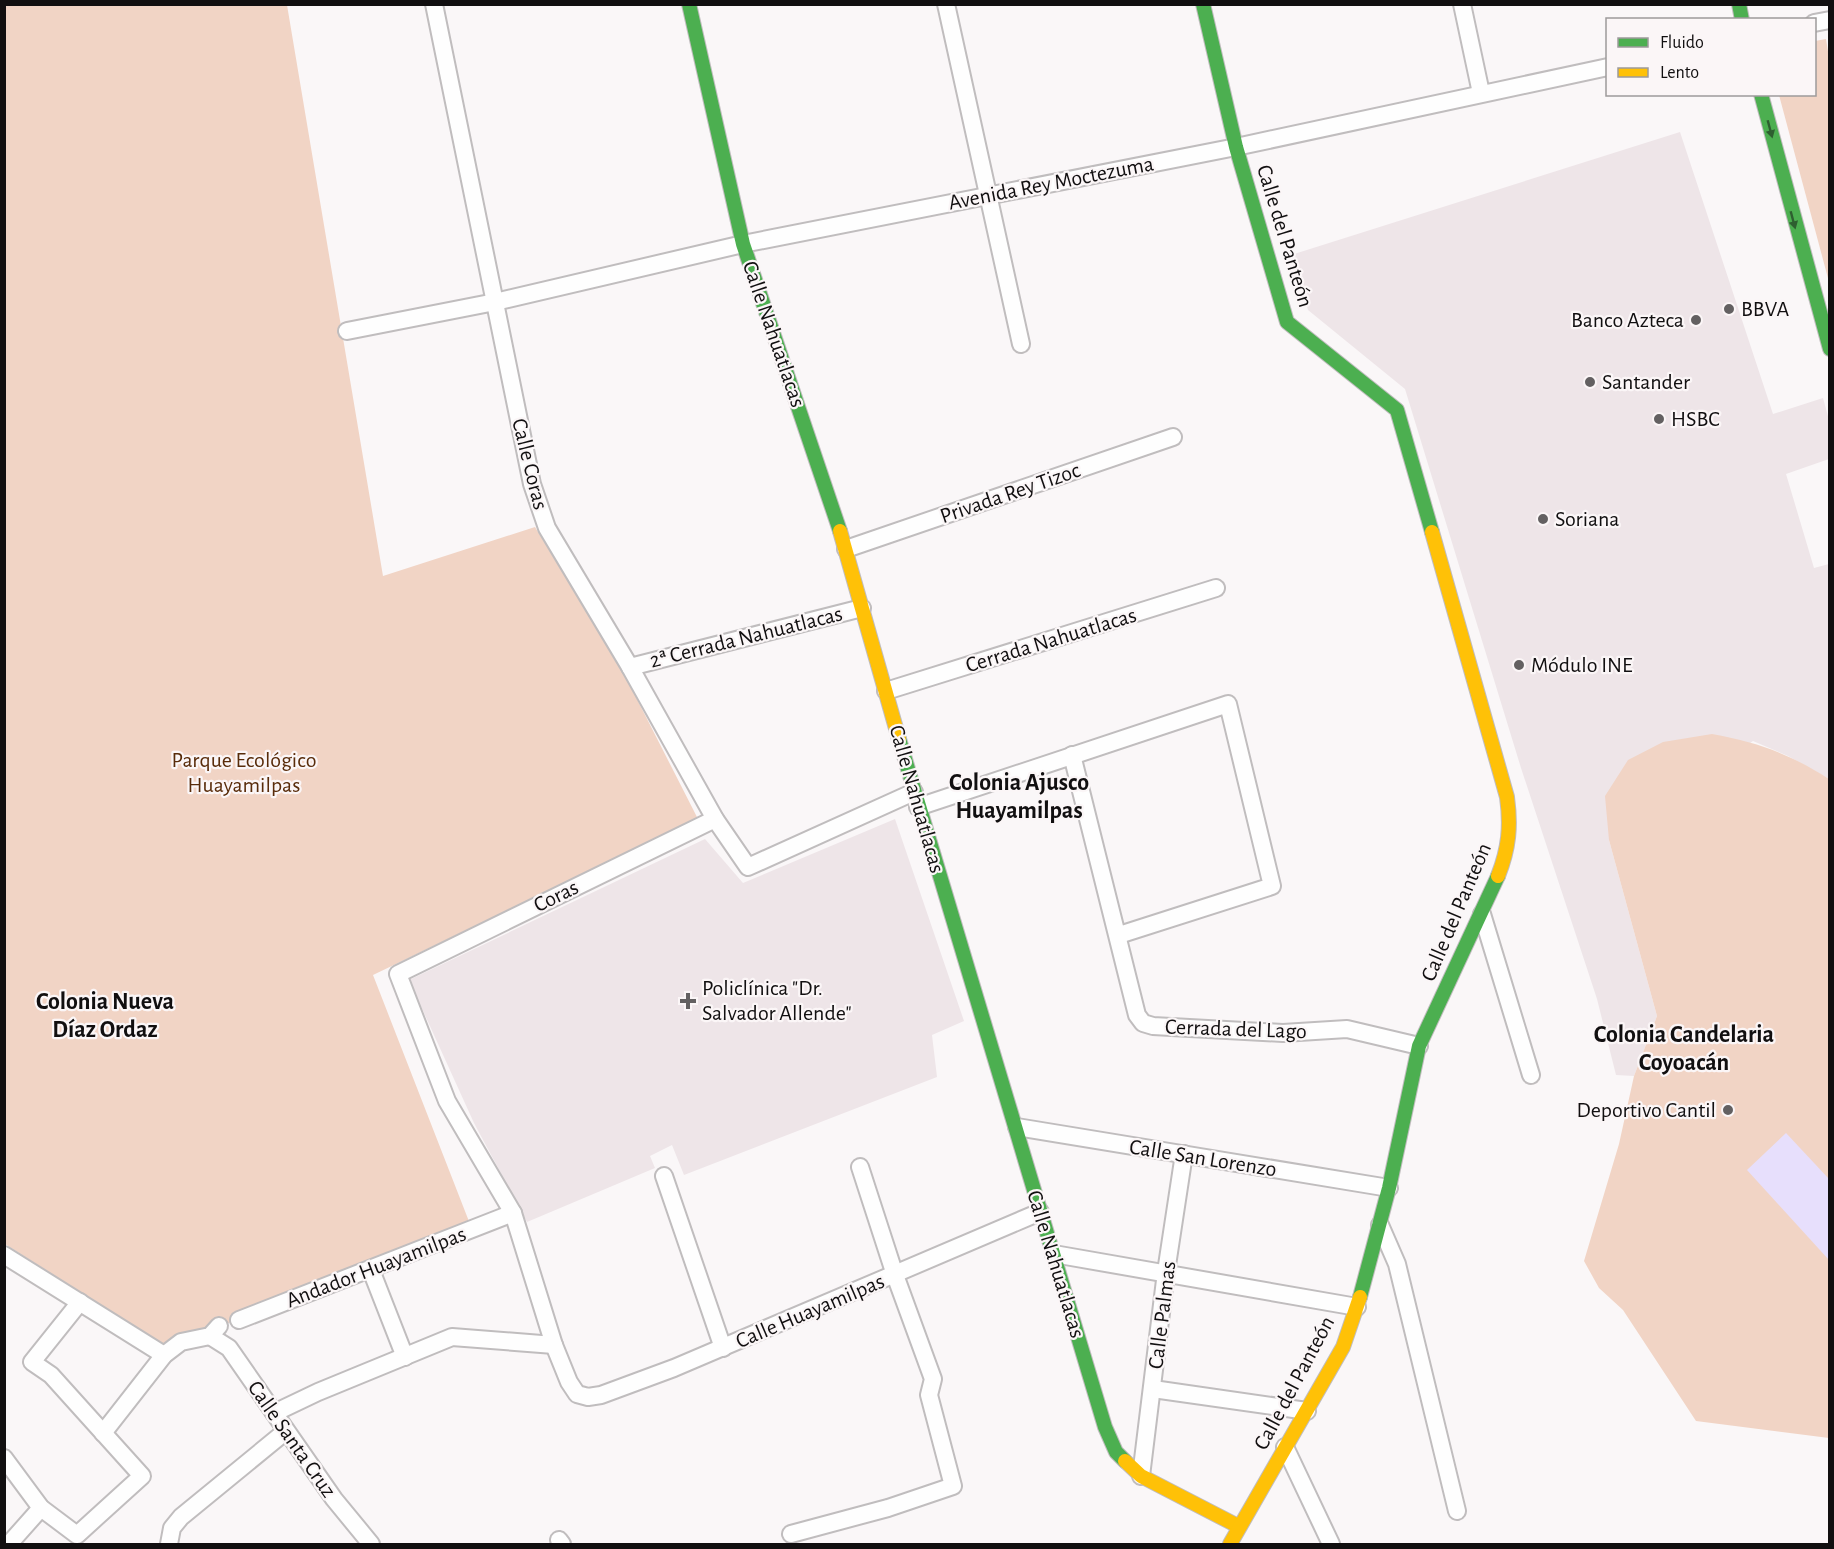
<svg xmlns="http://www.w3.org/2000/svg" width="1834" height="1549" font-family="'Alegreya Sans',sans-serif">
	<style>
		.built { fill: #eee5e8 }
		.green { fill: #f1d4c5 }
		.water { fill: #e7dffc }
		.lines { fill: none; stroke-linecap: round; stroke-linejoin: round }
		.street-casing { stroke: #c0bdbe; stroke-width: 20 }
		.fast-casing { stroke: #c0bdbe; stroke-width: 16 }
		.slow-casing { stroke: #c0bdbe; stroke-width: 16 }
		.street { stroke: #fefefe; stroke-width: 16 }
		.fast { stroke: #4caf50; stroke-width: 14 }
		.slow { stroke: #ffc107; stroke-width: 14 }
		.oneway { fill: #2e5f30 }
		.poi-dot { fill: #636061; stroke: #fbf6f7; stroke-width: 2 }
		.labels { text-anchor: middle; dominant-baseline: central; stroke-width: 4.5; stroke-linejoin: round; paint-order: stroke }
		.street-label { font-size: 22px; fill: #110f10; stroke: #fbf6f7 }
		.poi-label { font-size: 22px; fill: #110f10; stroke: #fbf6f7; text-anchor: start }
		.park-label { font-size: 22px; fill: #592c0a; stroke: #fbf6f7 }
		.neighbourhood-label { font-size: 24px; font-weight: bold; fill: #110f10; stroke: #fbf6f7 }
	</style>
	<rect width="100%" height="100%" fill="#faf7f8"/>
	<g class="built">
		<path d="M1680 132 1773 414 1823 398 1829 420V459L1786 474 1814 568 1829 564V779L1788 756 1753 741 1609 840 1657 1016 1634 1076 1616 1075 1597 999 1521 768 1405 389 1308 310 1291 255Z"/>
		<path d="M895 819 964 1021 932 1035 937 1077 684 1175 672 1145 650 1156 655 1168 527 1222 474 1123 409 980 705 839 743 883Z"/>
	</g>
	<g class="green">
		<path d="M4 5H287L383 576 535 527 617 660 698 819 373 975 470 1224 168 1348 5 1244Z"/>
		<path d="M1826 39 1830 64 1829 282 1779 95 1814 94 1815 41Z"/>
		<path d="M1712 734C1757 742 1790 754 1829 779V1438L1696 1421 1623 1310 1599 1288 1584 1261 1619 1144 1634 1076 1657 1016 1609 840 1605 796 1628 760 1663 742Z"/>
	</g>
	<path class="water" d="M1786 1133 1829 1179V1260L1747 1170Z"/>
	<g class="lines">
		<g class="street-casing">
			<g id="street">
				<path d="M434 4 532 484 547 528 630 667 715 819 748 867 914 792"/>
				<path d="M946 4 1021 344"/>
				<path d="M1462 4 1481 93"/>
				<path d="M1814 23 1830 20"/>
				<path d="M347 331 495 302 743 244 1236 147 1608 67"/>
				<path d="M846 549 1173 437"/>
				<path d="M630 667 862 608"/>
				<path d="M886 691 1216 588"/>
				<path d="M1072 755 1137 1015 1143 1023 1153 1026 1283 1033 1347 1029 1419 1046"/>
				<path d="M918 807 1228 704 1272 886 1119 935"/>
				<path d="M715 819 398 974 447 1101 513 1213 554 1345 569 1382 577 1394 588 1397 601 1395 674 1368 1040 1212"/>
				<path d="M1482 914 1531 1075"/>
				<path d="M1017 1127 1389 1188"/>
				<path d="M664 1176 723 1348"/>
				<path d="M1380 1225 1397 1264 1457 1511"/>
				<path d="M1054 1254 1357 1307"/>
				<path d="M4 1255 164 1355"/>
				<path d="M371 1270 405 1357"/>
				<path d="M239 1320 513 1213"/>
				<path d="M210 1336 229 1348 334 1499 371 1544"/>
				<path d="M1153 1389 1307 1411"/>
				<path d="M274 1413 318 1392 452 1337 554 1345"/>
				<path d="M103 1433 164 1355 181 1342 210 1336 219 1326"/>
				<path d="M1285 1447 1331 1544"/>
				<path d="M4 1458 41 1508 77 1535 142 1476 51 1375 32 1362 80 1302"/>
				<path d="M1141 1476 1166 1272 1184 1154"/>
				<path d="M791 1534 888 1508 953 1486 929 1395 933 1379 895 1275 860 1167"/>
				<path d="M559 1540 562 1544"/>
				<path d="M9 1544 41 1508"/>
				<path d="M169 1544 172 1528 181 1517 286 1431"/>
			</g>
		</g>
		<g class="fast-casing">
			<g id="fast">
				<path d="M689 4 743 244 840 531"/>
				<path d="M1203 4 1236 147 1287 322 1397 410 1432 532"/>
				<path d="M1739 4 1742 20"/>
				<path d="M1761 94 1830 349"/>
				<path d="M899 739 1105 1427 1116 1452 1125 1461"/>
				<path d="M1360 1297 1389 1188 1419 1046 1498 876"/>
			</g>
		</g>
		<g class="slow-casing">
			<g id="slow">
				<path d="M840 531 899 739"/>
				<path d="M1432 532 1507 797C1511 826 1509 848 1498 876"/>
				<path d="M1125 1461 1141 1476 1238 1526"/>
				<path d="M1230 1544 1343 1347 1360 1297"/>
			</g>
		</g>
		<use href="#street" class="street"/>
		<use href="#fast" class="fast"/>
		<use href="#slow" class="slow"/>
	</g>
	<defs><path id="oneway-solid" d="M-6-.8H1V-3.2L6.5 0L1 3.2V.8H-6Z" transform="scale(1.5)"/></defs>
	<g class="oneway">
		<use href="#oneway-solid" transform="translate(1770 129) rotate(75)"/>
		<use href="#oneway-solid" transform="translate(1793 220) rotate(75)"/>
	</g>
	<g class="poi-dot">
		<circle cx="1729" cy="309" r="6"/>
		<circle cx="1696" cy="320" r="6"/>
		<circle cx="1590" cy="382" r="6"/>
		<circle cx="1659" cy="419" r="6"/>
		<circle cx="1543" cy="519" r="6"/>
		<circle cx="1519" cy="665" r="6"/>
		<path d="M685 992h6v6h6v6h-6v6h-6v-6h-6v-6h6z"/>
		<circle cx="1728" cy="1110" r="6"/>
	</g>
	<g class="labels">
		<g class="street-label">
			<text transform="translate(1051 183) rotate(-11)">Avenida Rey Moctezuma</text>
			<text transform="translate(1285 236) rotate(73)">Calle del Panteón</text>
			<text transform="translate(774 334) rotate(71)">Calle Nahuatlacas</text>
			<text transform="translate(530 464) rotate(76)">Calle Coras</text>
			<text transform="translate(1010 493) rotate(-19)">Privada Rey Tizoc</text>
			<text transform="translate(746 637) rotate(-14)">2ª Cerrada Nahuatlacas</text>
			<text transform="translate(1051 640) rotate(-17)">Cerrada Nahuatlacas</text>
			<text transform="translate(917 799) rotate(74)">Calle Nahuatlacas</text>
			<text transform="translate(556 896) rotate(-26)">Coras</text>
			<text transform="translate(1456 912) rotate(-67)">Calle del Panteón</text>
			<text transform="translate(1236 1029) rotate(2)">Cerrada del Lago</text>
			<text transform="translate(1203 1158) rotate(9)">Calle San Lorenzo</text>
			<text transform="translate(1056 1264) rotate(73)">Calle Nahuatlacas</text>
			<text transform="translate(376 1267) rotate(-21)">Andador Huayamilpas</text>
			<text transform="translate(810 1311) rotate(-23)">Calle Huayamilpas</text>
			<text transform="translate(1162 1315) rotate(-83)">Calle Palmas</text>
			<text transform="translate(1294 1383) rotate(-62)">Calle del Panteón</text>
			<text transform="translate(292 1439) rotate(55)">Calle Santa Cruz</text>
		</g>
		<g class="poi-label">
			<text x="1741" y="309">BBVA</text>
			<text x="1684" y="320" text-anchor="end">Banco Azteca</text>
			<text x="1602" y="382">Santander</text>
			<text x="1671" y="419">HSBC</text>
			<text x="1555" y="519">Soriana</text>
			<text x="1531" y="665">Módulo INE</text>
			<text x="702" y="988">Policlínica "Dr.<tspan x="702" dy="25">Salvador Allende"</tspan></text>
			<text x="1716" y="1110" text-anchor="end">Deportivo Cantil</text>
		</g>
		<g class="park-label">
			<text x="244" y="760">Parque Ecológico<tspan x="244" dy="25">Huayamilpas</tspan></text>
		</g>
		<g class="neighbourhood-label">
			<text x="1019" y="783">Colonia Ajusco<tspan x="1019" dy="28">Huayamilpas</tspan></text>
			<text x="105" y="1002">Colonia Nueva<tspan x="105" dy="28">Díaz Ordaz</tspan></text>
			<text x="1684" y="1035">Colonia Candelaria<tspan x="1684" dy="28">Coyoacán</tspan></text>
		</g>
	</g>
	<rect width="1834" height="1549" fill="none" stroke="#110f10" stroke-width="12"/>
	<rect x="1606" y="18" width="210" height="78" fill="#fbf6f7" stroke="#9d9a9b" stroke-width="1.5"/>
	<rect x="1618" y="38" width="30" height="9" fill="#4caf50" stroke="#9d9a9b" stroke-width="1.5"/>
	<text x="1660" y="48" font-size="18" fill="#110f10">Fluido</text>
	<rect x="1618" y="68" width="30" height="9" fill="#ffc107" stroke="#9d9a9b" stroke-width="1.5"/>
	<text x="1660" y="78" font-size="18" fill="#110f10">Lento</text>
</svg>
